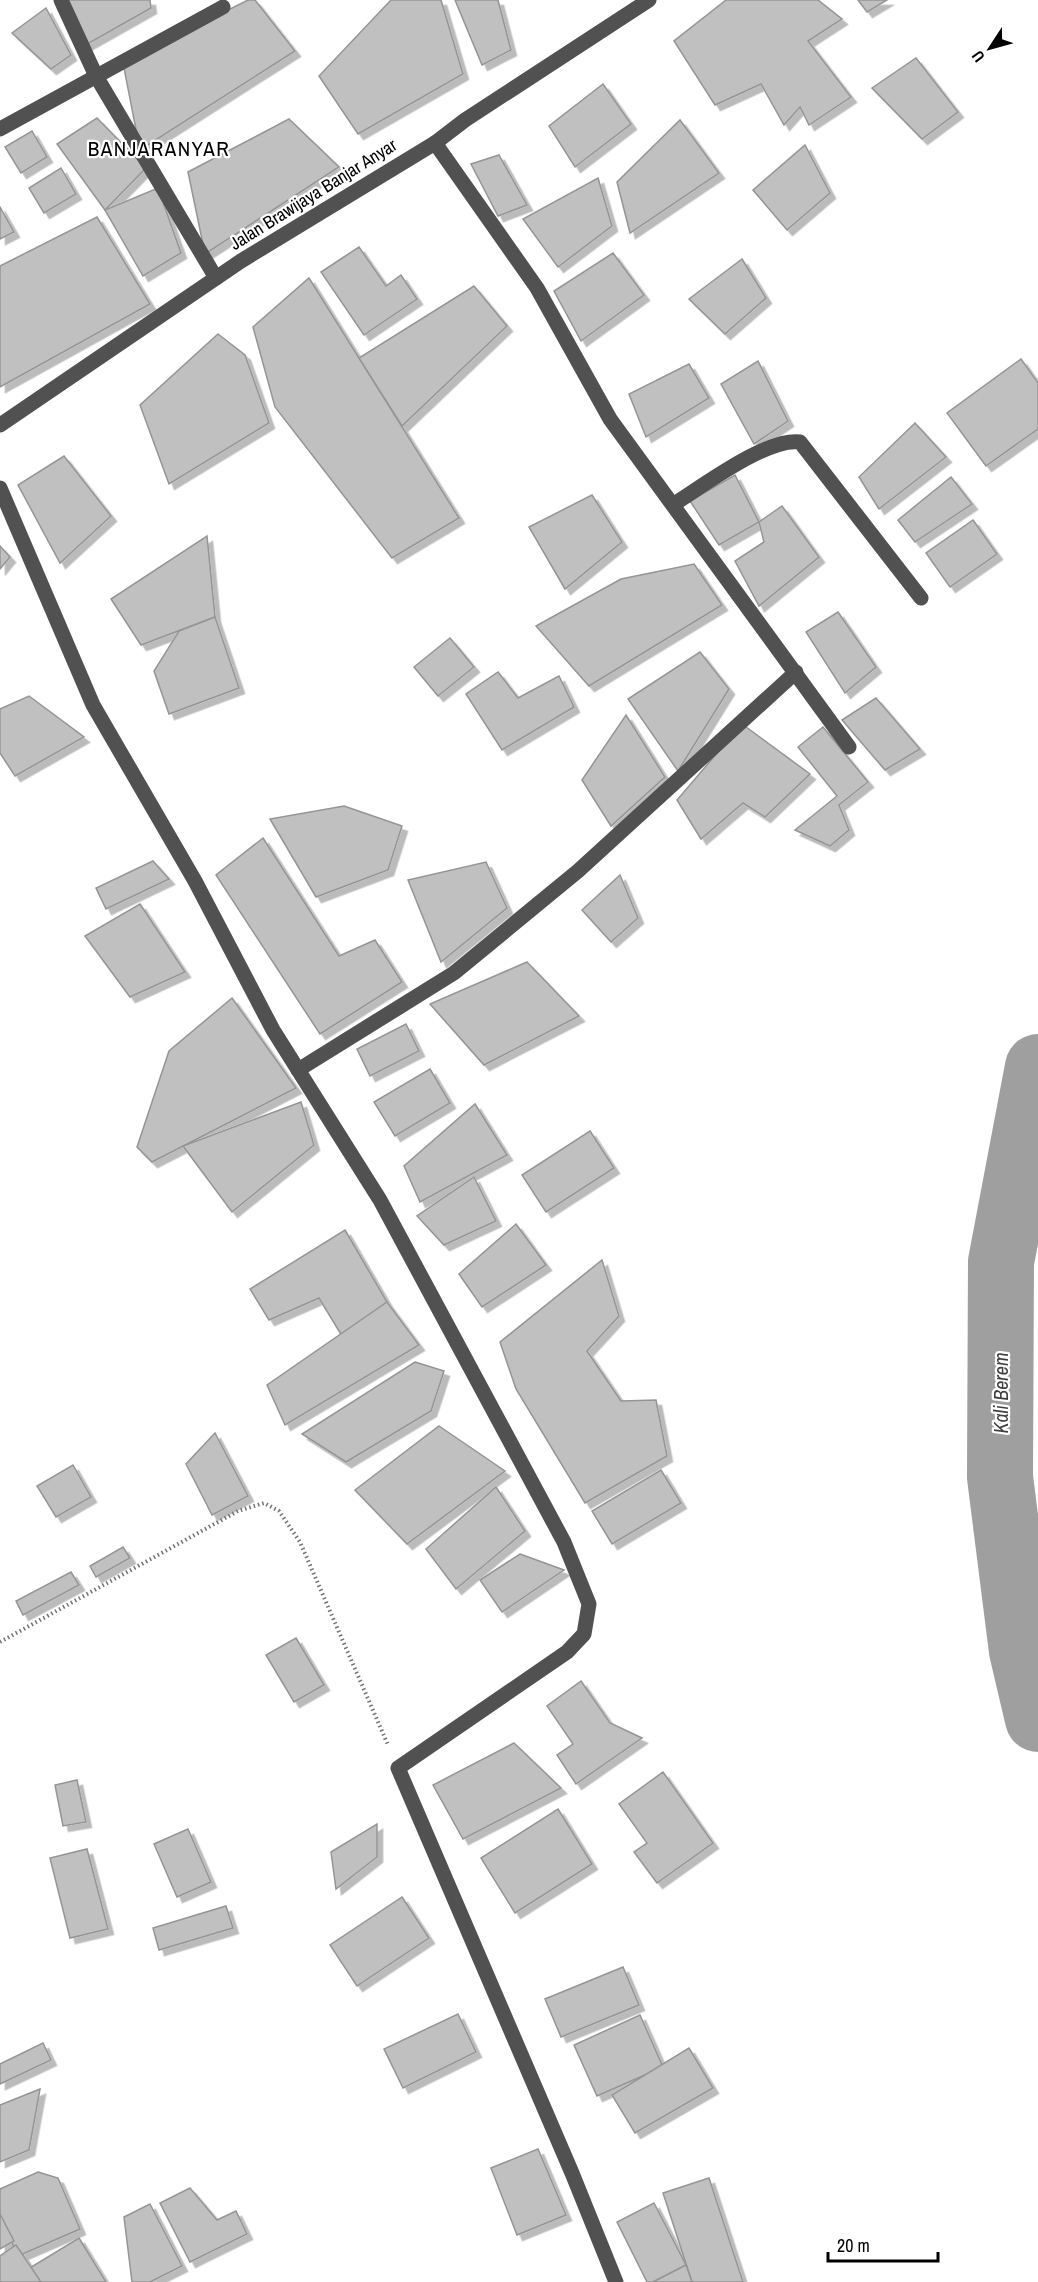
<svg xmlns="http://www.w3.org/2000/svg" width="1038" height="2282" font-family="'Archivo Narrow',sans-serif">
	<style>
		.lines { fill: none; stroke-linecap: round; stroke-linejoin: round }
		.river { stroke: #9f9f9f; stroke-width: 66 }
		.building { fill: #c0c0c0; stroke: #959595; stroke-width: 1.5; filter: url(#shadow) }
		.path { stroke: #737373; stroke-width: 4; stroke-dasharray: 1.5 3; stroke-linecap: butt }
		.minor { stroke: #515151; stroke-width: 15 }
		.labels { text-anchor: middle; dominant-baseline: central; stroke-width: 4.5; stroke-linejoin: round; paint-order: stroke }
		.street-label { font-size: 18px; fill: #000; stroke: #fff }
		.water-label { font-size: 20px; font-style: italic; fill: #404040; stroke: #fff }
		.quarter-label { font-size: 21px; letter-spacing: 1.5px; fill: #000; stroke: #fff }
	</style>
	<defs>
		<filter id="shadow"><feDropShadow dx="5.5" dy="5.5" stdDeviation="0" flood-color="#0004"/></filter>
	</defs>
	<rect width="100%" height="100%" fill="#fff"/>
	<g class="lines">
		<path class="river" d="M1038 1067 1001 1262 1000 1477 1022 1651 1038 1719"/>
	</g>
	<g class="building">
		<path d="M63 0H150L151 8 84 46Z"/>
		<path d="M248 0H255L295 51 140 150 123 63Z"/>
		<path d="M391 0H441L463 74 358 134 319 76Z"/>
		<path d="M455 0H498L511 50 482 65Z"/>
		<path d="M726 0H818L842 19 808 41 851 97 809 125 800 107 784 125 761 84 715 105 674 41Z"/>
		<path d="M858 0H887L867 12Z"/>
		<path d="M46 8 71 55 51 69 12 33Z"/>
		<path d="M916 58 958 112 922 139 872 88Z"/>
		<path d="M603 84 631 124 575 167 549 126Z"/>
		<path d="M97 118 146 168 105 210 57 144Z"/>
		<path d="M289 119 339 167 205 254 188 172Z"/>
		<path d="M680 120 719 173 630 233 617 182Z"/>
		<path d="M32 131 47 157 21 173 5 147Z"/>
		<path d="M805 145 830 193 787 230 753 190Z"/>
		<path d="M499 155 527 205 498 216 471 164Z"/>
		<path d="M61 168 76 194 44 213 29 188Z"/>
		<path d="M598 178 612 226 558 267 523 219Z"/>
		<path d="M158 188 181 253 143 276 105 210Z"/>
		<path d="M0 207 14 232 0 239Z"/>
		<path d="M97 217 150 304 0 387V266Z"/>
		<path d="M359 247 386 286 401 275 417 299 364 335 321 272Z"/>
		<path d="M613 253 644 295 581 341 554 291Z"/>
		<path d="M742 259 766 298 725 334 689 299Z"/>
		<path d="M309 278 459 518 392 558 275 407 253 327Z"/>
		<path d="M474 286 507 326 402 426 359 358Z"/>
		<path d="M218 334 245 355 269 423 169 484 140 405Z"/>
		<path d="M1021 359 1038 383V429L986 466 947 413Z"/>
		<path d="M758 361 788 421 754 444 721 384Z"/>
		<path d="M689 364 709 398 646 437 629 394Z"/>
		<path d="M915 423 946 457 879 509 859 477Z"/>
		<path d="M64 456 111 516 60 563 18 485Z"/>
		<path d="M735 475 759 522 719 545 690 501Z"/>
		<path d="M951 477 972 504 915 542 898 520Z"/>
		<path d="M592 495 622 542 565 589 529 527Z"/>
		<path d="M782 506 819 557 759 606 735 561 764 542 759 522Z"/>
		<path d="M973 520 997 554 950 587 926 553Z"/>
		<path d="M207 536 215 617 141 645 111 599Z"/>
		<path d="M0 546 10 557 0 569Z"/>
		<path d="M694 564 722 605 589 686 536 626 621 579Z"/>
		<path d="M838 612 876 667 845 693 806 632Z"/>
		<path d="M215 617 239 688 169 714 154 671 179 631Z"/>
		<path d="M450 638 474 667 438 696 414 667Z"/>
		<path d="M700 652 729 689 678 771 628 699Z"/>
		<path d="M498 672 518 698 559 676 574 707 502 750 466 694Z"/>
		<path d="M29 696 84 737 15 776 0 753V709Z"/>
		<path d="M876 698 920 749 885 770 842 720Z"/>
		<path d="M626 715 665 777 611 826 582 780Z"/>
		<path d="M742 724 810 774 765 817 743 803 701 839 677 800Z"/>
		<path d="M823 727 868 782 839 805 849 830 830 846 795 830 837 796 798 747Z"/>
		<path d="M344 806 402 826 388 870 316 897 270 819Z"/>
		<path d="M263 838 339 956 375 940 402 982 320 1034 216 875Z"/>
		<path d="M153 861 169 879 106 909 96 888Z"/>
		<path d="M486 862 507 908 441 962 408 880Z"/>
		<path d="M620 875 638 918 611 942 582 910Z"/>
		<path d="M140 904 185 972 130 997 85 936Z"/>
		<path d="M527 962 579 1016 484 1065 430 1004Z"/>
		<path d="M232 998 296 1088 152 1162 137 1147 169 1051Z"/>
		<path d="M406 1024 419 1051 370 1076 357 1049Z"/>
		<path d="M430 1069 450 1103 395 1136 374 1102Z"/>
		<path d="M301 1102 314 1145 232 1212 183 1146Z"/>
		<path d="M475 1104 507 1155 420 1202 404 1166Z"/>
		<path d="M590 1131 614 1168 546 1212 522 1175Z"/>
		<path d="M474 1177 496 1221 444 1245 417 1216Z"/>
		<path d="M516 1224 546 1265 482 1307 459 1274Z"/>
		<path d="M345 1230 387 1302 345 1341 319 1298 269 1320 250 1289Z"/>
		<path d="M602 1260 619 1316 587 1351 621 1401 656 1400 667 1456 585 1503 516 1389 500 1342Z"/>
		<path d="M387 1302 419 1345 285 1425 267 1385Z"/>
		<path d="M415 1362 444 1371 431 1411 346 1462 302 1434Z"/>
		<path d="M439 1426 505 1471 407 1544 355 1490Z"/>
		<path d="M215 1433 248 1496 212 1515 186 1464Z"/>
		<path d="M73 1465 91 1497 56 1517 37 1486Z"/>
		<path d="M661 1470 681 1503 612 1544 592 1511Z"/>
		<path d="M496 1487 525 1531 456 1589 426 1549Z"/>
		<path d="M123 1547 130 1558 96 1577 90 1566Z"/>
		<path d="M520 1554 564 1570 502 1612 480 1580Z"/>
		<path d="M71 1572 79 1585 23 1615 16 1601Z"/>
		<path d="M296 1638 324 1685 294 1702 266 1655Z"/>
		<path d="M581 1681 610 1723 642 1738 576 1784 557 1755 573 1744 547 1706Z"/>
		<path d="M514 1743 561 1788 463 1839 433 1785Z"/>
		<path d="M663 1772 713 1843 657 1883 634 1852 647 1843 619 1804Z"/>
		<path d="M77 1780 86 1822 63 1826 55 1785Z"/>
		<path d="M558 1809 592 1864 515 1913 481 1858Z"/>
		<path d="M377 1824V1857L336 1889 331 1852Z"/>
		<path d="M188 1829 211 1882 177 1897 154 1844Z"/>
		<path d="M87 1849 108 1929 70 1938 50 1858Z"/>
		<path d="M402 1897 429 1938 357 1986 330 1945Z"/>
		<path d="M226 1906 233 1928 159 1950 153 1928Z"/>
		<path d="M623 1967 639 2005 561 2037 545 1999Z"/>
		<path d="M458 2014 476 2052 403 2088 384 2049Z"/>
		<path d="M640 2015 663 2067 597 2096 574 2045Z"/>
		<path d="M43 2043 51 2060 0 2084V2064Z"/>
		<path d="M689 2048 713 2088 635 2133 612 2095Z"/>
		<path d="M40 2089 29 2150 0 2162V2105Z"/>
		<path d="M538 2149 566 2215 517 2235 491 2168Z"/>
		<path d="M38 2172 58 2178 80 2229 18 2256 0 2216V2189Z"/>
		<path d="M709 2178 743 2282H692L663 2193Z"/>
		<path d="M190 2188 217 2220 236 2211 247 2234 190 2262 160 2203Z"/>
		<path d="M654 2203 686 2265 653 2282H647L617 2222Z"/>
		<path d="M150 2204 182 2266 150 2282H132L124 2217Z"/>
		<path d="M0 2214 14 2241 0 2249Z"/>
		<path d="M79 2238 106 2282H36L28 2269Z"/>
		<path d="M16 2245 41 2282H0V2256Z"/>
		<path d="M686 2265 692 2282H653Z"/>
	</g>
	<g class="lines">
		<path class="path" d="M0 1642 238 1511 264 1503 279 1511 300 1542 388 1745"/>
		<g class="minor">
			<path d="M61 0 96 76 216 278"/>
			<path d="M0 129 223 7"/>
			<path d="M435 143 537 288 610 419 849 747"/>
			<path d="M0 425 241 261 435 143 465 120 649 0"/>
			<path d="M0 488 93 705 195 881 273 1030 380 1200 564 1542 589 1604 584 1634 567 1652 398 1768 572 2173 616 2282"/>
			<path d="M674 504C703 486 768 437 800 442L921 598"/>
			<path d="M298 1070 454 973 578 871 796 672"/>
		</g>
	</g>
	<g class="labels">
		<g class="street-label">
			<text transform="translate(313 194) rotate(-32)">Jalan Brawijaya Banjar Anyar</text>
		</g>
		<g class="water-label">
			<text transform="translate(1000 1393) rotate(-90)">Kali Berem</text>
		</g>
		<g class="quarter-label">
			<text x="159" y="148">BANJARANYAR</text>
		</g>
	</g>
	<g transform="translate(990 48) rotate(234)" stroke="#ffffff" stroke-width="4.5" paint-order="stroke">
	<path d="M0-4.5L10 22L0 15L-10 22Z" fill="#000000"/>
	<text y="-9" font-size="16" font-weight="bold" text-anchor="middle" fill="#000000">U</text>
	</g>
	<path d="M828 2252v9h110v-9" fill="none" stroke="#000000" stroke-width="3"/>
	<text x="837" y="2252" font-size="18" fill="#000000" stroke="#ffffff" stroke-width="4.5" paint-order="stroke">20 m</text>
</svg>
